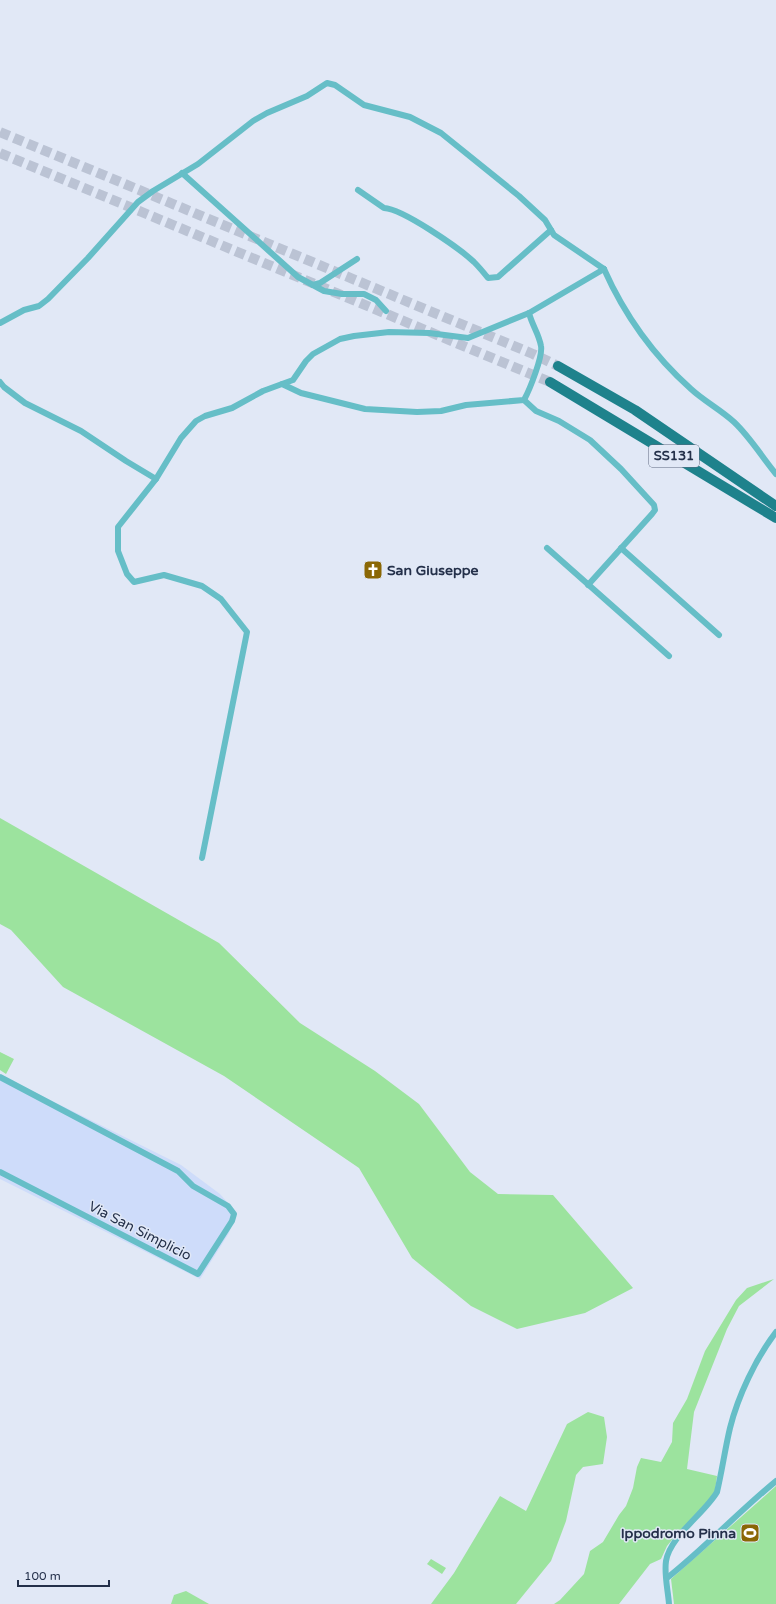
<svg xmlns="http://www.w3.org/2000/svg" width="776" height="1604" font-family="'Varela Round',sans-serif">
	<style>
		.built { fill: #cedcfa }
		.green { fill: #9ce39e }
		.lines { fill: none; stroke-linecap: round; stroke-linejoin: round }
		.trunk-tunnel { stroke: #bbc3d4; stroke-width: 10; stroke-dasharray: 10 5; stroke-linecap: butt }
		.minor { stroke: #66bec7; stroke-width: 6 }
		.trunk { stroke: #1e828c; stroke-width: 10 }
		.labels { text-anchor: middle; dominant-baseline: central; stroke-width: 3; stroke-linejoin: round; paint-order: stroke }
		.shield { fill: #e1e8f6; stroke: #5d677e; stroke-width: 1 }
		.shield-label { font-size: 13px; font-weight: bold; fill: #24304a }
		.poi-label { font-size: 14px; font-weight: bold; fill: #24304a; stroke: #e1e8f6; text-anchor: start }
		.street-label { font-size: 14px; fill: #24304a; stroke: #e1e8f6 }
	</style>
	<rect width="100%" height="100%" fill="#e1e8f6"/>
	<path class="built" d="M0 1075 181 1165 220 1194 233 1209 235 1217 229 1233 200 1279 0 1179Z"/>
	<g class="green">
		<path d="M0 818 219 943 300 1023 375 1071 419 1104 470 1172 498 1194 553 1195 633 1288 585 1313 517 1329 471 1306 412 1258 359 1168 224 1076 63 987 11 930 0 924Z"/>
		<path d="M0 1052 14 1059 6 1074 0 1070Z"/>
		<path d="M774 1279 739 1306 727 1329 694 1412 687 1469 717 1476 715 1491 704 1508 680 1530 667 1546 661 1559 650 1564 619 1604H554L560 1600 584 1574 590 1551 603 1542 619 1515 626 1506 633 1488 637 1467 641 1458 661 1462 672 1442 673 1423 687 1399 705 1351 736 1300 747 1288Z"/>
		<path d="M588 1412 604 1417 607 1437 603 1464 583 1467 576 1475 566 1521 551 1561 516 1604H431L454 1573 500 1496 526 1511 567 1424Z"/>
		<path d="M776 1486V1604H674L671 1579Z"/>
		<path d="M431 1559 446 1568 442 1574 427 1564Z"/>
		<path d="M186 1591 209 1604H171L174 1595Z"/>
	</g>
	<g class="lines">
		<g class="trunk-tunnel">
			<path d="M0 132 533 354 558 366"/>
			<path d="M0 153 550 382"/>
		</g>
		<g class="minor">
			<path d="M182 173 298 277 324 291 342 294H364L376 300 386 311"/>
			<path d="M358 190 384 208C403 209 459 248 474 262 479 267 484 273 488 278L498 277 551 230"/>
			<path d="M604 269C624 314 654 356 691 389 704 401 721 410 734 422 750 437 762 457 776 474"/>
			<path d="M313 285 320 283 357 259"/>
			<path d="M0 323 24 310 39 306 48 299 88 258 138 202 153 191 198 164 253 121 267 113 307 96 327 83 335 85 364 105 410 117 441 133 519 196 545 220 554 235 604 269"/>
			<path d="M0 382 4 387 25 403 81 431 126 461 156 479"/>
			<path d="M282 384 293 380 306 361 313 354 340 339 354 336 389 332 429 333 468 338 529 313 604 269"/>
			<path d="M524 400 536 411 559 421 590 440 621 469 654 505 655 510 652 514 588 585"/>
			<path d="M547 548 669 656"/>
			<path d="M621 548 719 635"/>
			<path d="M202 858 247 632 221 599 202 586 164 575 134 582 127 574 118 551V527L156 479 181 438 196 421 205 416 232 408 263 391 282 384 301 393 365 409 417 412 441 411 466 405 524 400C530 389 543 356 541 346 539 334 532 325 529 313"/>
			<path d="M0 1077 178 1171 193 1186 228 1206 234 1214 232 1221 198 1274 0 1172"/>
			<path d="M667 1578C705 1548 738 1512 776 1481"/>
			<path d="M669 1604C668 1590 664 1575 666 1561 670 1536 705 1513 717 1492 722 1471 725 1449 730 1428 738 1396 756 1358 776 1332"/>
		</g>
		<g class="trunk">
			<path d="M558 366 635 410 776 506"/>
			<path d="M550 382 776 518"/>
		</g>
	</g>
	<defs>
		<g id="church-square" transform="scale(1)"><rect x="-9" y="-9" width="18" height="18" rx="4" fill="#8a6705" stroke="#e1e8f6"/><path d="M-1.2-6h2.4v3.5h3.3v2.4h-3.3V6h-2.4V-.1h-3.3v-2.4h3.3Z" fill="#fff"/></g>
		<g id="stadium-square" transform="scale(1)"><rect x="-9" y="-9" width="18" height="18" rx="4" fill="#8a6705" stroke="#e1e8f6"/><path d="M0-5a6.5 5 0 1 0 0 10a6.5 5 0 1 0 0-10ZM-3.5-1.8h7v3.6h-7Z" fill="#fff"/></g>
	</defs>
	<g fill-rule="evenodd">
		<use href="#church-square" x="373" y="570"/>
		<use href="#stadium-square" x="750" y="1533"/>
	</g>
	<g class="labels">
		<rect class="shield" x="649" y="445" width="50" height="22" rx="3"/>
		<g class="shield-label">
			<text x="674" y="456">SS131</text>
		</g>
		<g class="poi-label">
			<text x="387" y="570">San Giuseppe</text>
			<text x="736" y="1533" text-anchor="end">Ippodromo Pinna</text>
		</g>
		<g class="street-label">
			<text transform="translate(140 1231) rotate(27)">Via San Simplicio</text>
		</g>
	</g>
	<path d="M18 1580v6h91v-6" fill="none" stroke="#24304a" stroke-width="2"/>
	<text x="24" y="1580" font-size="12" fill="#24304a" stroke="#e1e8f6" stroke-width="3" paint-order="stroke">100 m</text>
</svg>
